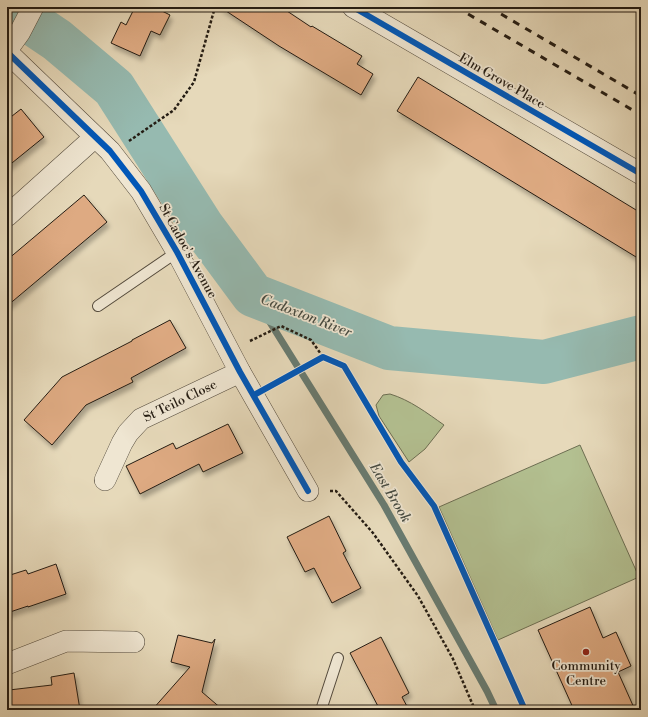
<svg xmlns="http://www.w3.org/2000/svg" width="648" height="717" font-family="'Libre Bodoni',serif">
	<style>
		.green { fill: #b3c091; stroke: #6c6e52 }
		.lines { fill: none; stroke-linecap: round; stroke-linejoin: round }
		.stream { stroke: #687b71; stroke-width: 7 }
		.river { stroke: #96bab0; stroke-width: 44 }
		.building { fill: #deaa82; stroke: #241c13; filter: url(#shadow) }
		.service-casing { stroke: #544b3d; stroke-width: 12 }
		.minor-casing { stroke: #544b3d; stroke-width: 22 }
		.path { stroke: #241c13; stroke-width: 2.5; stroke-dasharray: 3 2; stroke-linecap: butt }
		.service { stroke: #efe6d2; stroke-width: 10 }
		.minor { stroke: #efe6d2; stroke-width: 21 }
		.rail { stroke: #241c13; stroke-width: 3; stroke-dasharray: 7 7; stroke-linecap: butt }
		.cycleway-casing { stroke: #efe6d2; stroke-width: 8 }
		.cycleway { stroke: #0057b8; stroke-width: 6 }
		.poi-dot { fill: #8f2418; stroke: #efe6d2; stroke-width: 1.5 }
		.labels { text-anchor: middle; dominant-baseline: central; stroke-width: 3.5; stroke-linejoin: round; paint-order: stroke }
		.street-label { font-size: 13px; fill: #241c13; stroke: #efe6d2 }
		.poi-label { font-size: 13px; fill: #241c13; stroke: #efe6d2 }
		.water-label { font-size: 14px; font-style: italic; fill: #464b42; stroke: #efe6d2 }
	</style>
	<defs>
		<filter id="shadow"><feDropShadow dx="2.5" dy="4.5" stdDeviation="2" flood-color="#0004"/></filter>
	</defs>
	<rect width="100%" height="100%" fill="#e6d9ba"/>
	<filter id="stains"><feTurbulence type="fractalNoise" baseFrequency=".005" numOctaves="4"/><feColorMatrix values="0 0 0 0 .2 0 0 0 0 .09 0 0 0 0 .02 0 0 0 .5 -.17"/></filter>
	<radialGradient id="worn" r=".72"><stop offset=".6" stop-color="#630" stop-opacity="0"/><stop offset="1" stop-color="#630" stop-opacity=".3"/></radialGradient>
	<g class="green">
		<path d="M390 394C410 400 427 413 444 425L425 449 409 462 379 416 376 405 383 395Z"/>
		<path d="M580 445 639 577 498 640 439 507Z"/>
	</g>
	<g class="lines">
		<path class="stream" d="M253 295 384 505 487 691 496 710"/>
		<path class="river" d="M8 7 57 40 114 88 202 226 253 295 389 348 544 362 641 337"/>
	</g>
	<g class="building">
		<path d="M135 7H154L170 15 160 35 151 31 140 56 111 43 121 22 126 25Z"/>
		<path d="M220 7H281L311 27 312 26 362 56 357 64 373 74 361 95 279 46Z"/>
		<path d="M418 77 641 213V260L397 111Z"/>
		<path d="M21 109 44 137 7 167V120Z"/>
		<path d="M84 195 107 222 7 306V260Z"/>
		<path d="M170 320 186 348 131 378 133 382 86 405 52 445 24 420 62 377 132 341V340Z"/>
		<path d="M228 424 243 453 203 472 199 464 140 494 126 466 173 443 176 449Z"/>
		<path d="M329 516 346 551 343 553 361 588 332 603 314 568 305 572 287 537Z"/>
		<path d="M56 564 66 594 28 607V606L7 613V576L26 570 28 574Z"/>
		<path d="M590 607 603 638 616 632 631 666 618 672 635 710H574L538 630Z"/>
		<path d="M178 635 212 643 215 639 202 692 223 710H152L190 667 171 662Z"/>
		<path d="M381 637 409 693 402 697 409 710H380L350 653Z"/>
		<path d="M74 673 80 710H12L9 690 52 685 51 677Z"/>
	</g>
	<g class="lines">
		<g class="service-casing">
			<g id="service">
				<path d="M98 306 177 252"/>
				<path d="M321 710 338 658"/>
			</g>
		</g>
		<g class="minor-casing">
			<g id="minor">
				<path d="M353 7 641 174"/>
				<path d="M7 50 20 32 33 7"/>
				<path d="M7 52 110 151 141 191 177 252 240 372 308 491"/>
				<path d="M7 216 95 137"/>
				<path d="M105 480 122 443 128 433 141 419 240 372"/>
				<path d="M7 664 66 641 134 642"/>
			</g>
		</g>
		<g class="path">
			<path d="M129 141 174 110 194 82 215 7"/>
			<path d="M250 341 281 326 311 340 323 357"/>
			<path d="M330 491H336L373 533 418 596 453 659 475 710"/>
		</g>
		<use href="#service" class="service"/>
		<use href="#minor" class="minor"/>
		<g class="rail">
			<path d="M456 7 641 115"/>
			<path d="M489 7 641 96"/>
		</g>
		<g class="cycleway-casing">
			<g id="cycleway">
				<path d="M353 7 641 174"/>
				<path d="M7 52 110 151 141 191 177 252 240 372 308 491"/>
				<path d="M254 395 323 357 344 366 401 462 434 506 525 710"/>
			</g>
		</g>
		<use href="#cycleway" class="cycleway"/>
	</g>
	<circle class="poi-dot" cx="586" cy="652" r="4"/>
	<g class="labels">
		<g class="street-label">
			<text transform="translate(502 81) rotate(30)">Elm Grove Place</text>
			<text transform="translate(188 251) rotate(61)">St Cadoc's Avenue</text>
			<text transform="translate(180 401) rotate(-26)">St Teilo Close</text>
		</g>
		<g class="poi-label">
			<text x="586" y="666">Community<tspan x="586" dy="15">Centre</tspan></text>
		</g>
		<g class="water-label">
			<text transform="translate(306 316) rotate(21)">Cadoxton River</text>
			<text transform="translate(390 493) rotate(59)">East Brook</text>
		</g>
	</g>
	<rect width="648" height="717" fill="none" stroke="#e6d9ba" stroke-width="24"/>
	<rect x="8" y="8" width="632" height="701" fill="none" stroke="#241c13" stroke-width="2"/>
	<rect x="12" y="12" width="624" height="693" fill="none" stroke="#241c13"/>
	<rect width="100%" height="100%" filter="url(#stains)"/>
	<rect width="100%" height="100%" fill="url(#worn)"/>
</svg>
